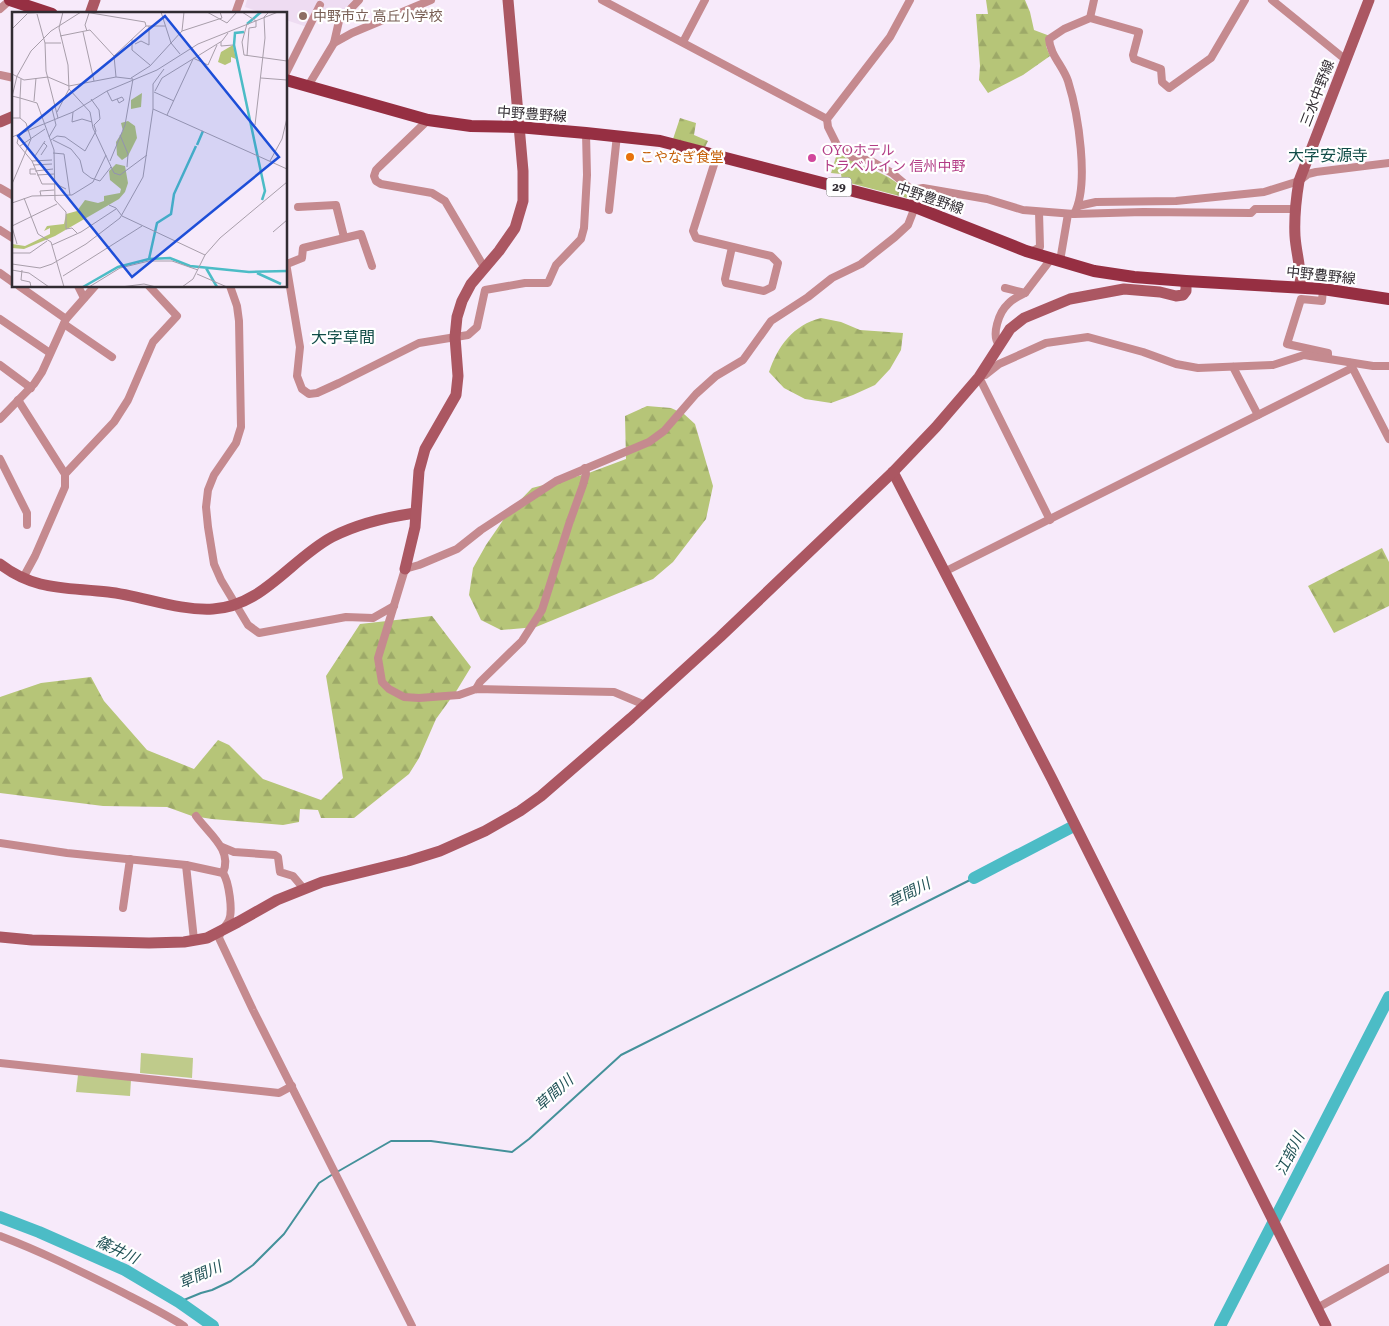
<svg xmlns="http://www.w3.org/2000/svg" width="1389" height="1326" font-family="'Roboto Serif','Noto Sans JP',serif">
	<style>
		.built { fill: #eedcf2 }
		.forest { fill: url(#forest-firs) }
		.green { fill: #bfcb8b }
		.lines { fill: none; stroke-linecap: round; stroke-linejoin: round }
		.stream { stroke: #44919a; stroke-width: 2 }
		.river { stroke: #4cbcc6; stroke-width: 12 }
		.street { stroke: #c58a8f; stroke-width: 8 }
		.secondary { stroke: #ab5762; stroke-width: 11 }
		.primary { stroke: #962f42; stroke-width: 12 }
		.education-dot { fill: #8d6e63; stroke: #fff; stroke-width: 2 }
		.food-dot { fill: #e8710a; stroke: #fff; stroke-width: 2 }
		.hotel-dot { fill: #d1479c; stroke: #fff; stroke-width: 2 }
		.labels { text-anchor: middle; dominant-baseline: central; stroke-width: 4.5; stroke-linejoin: round; paint-order: stroke }
		.shield { fill: #fff; stroke: #6f6b70; stroke-width: 1 }
		.shield-label { font-size: 12px; font-weight: bold; fill: #312c32 }
		.education-label { font-size: 14px; fill: #785e54; stroke: #fff; text-anchor: start }
		.street-label { font-size: 14px; fill: #312c32; stroke: #fff }
		.hotel-label { font-size: 14px; fill: #b23c85; stroke: #fff; text-anchor: start }
		.food-label { font-size: 14px; fill: #c56008; stroke: #fff; text-anchor: start }
		.water-label { font-size: 15px; font-style: italic; fill: #215256; stroke: #fff }
		.quarter-label { font-size: 16px; fill: #114d48; stroke: #fff }
		.inset-river { fill: none; stroke: #4cbcc6; stroke-width: 2.5 }
		.inset-road { fill: none; stroke: #a89eaa; stroke-width: 1 }
		.view { fill: #1d4ed8; fill-opacity: 0.15; stroke: #1d4ed8; stroke-width: 2.5 }
		.inset-edge { fill: none; stroke: #312c32; stroke-width: 2.5 }
	</style>
	<defs>
		<pattern id="forest-firs" width="22" height="20" patternUnits="userSpaceOnUse" patternTransform="scale(1.25)"><rect width="22" height="20" fill="#b6c578"/><path d="M5 1l3.5 6h-7zM16 11l3.5 6h-7z" fill="#9da968"/></pattern>
	</defs>
	<rect width="100%" height="100%" fill="#f7eafa"/>
	<path class="built" d="M247 0H355L337 18 323 11 310 28 286 20V14H266L245 7Z"/>
	<g class="forest">
		<path d="M986 0H1025L1030 12 1034 30 1050 36 1046 46 1050 56 1023 75 988 93 979 80 980 66 976 14H988Z"/>
		<path d="M680 118 696 123 694 135 708 141 705 147 673 139Z"/>
		<path d="M842 155 846 158 856 160 857 164C876 171 896 177 908 195L907 198 842 181 841 174 831 173 836 157Z"/>
		<path d="M821 318 841 322 860 330 903 333 901 350 890 369 875 385 853 395 831 403 805 399 784 388 769 372C778 346 793 325 821 318Z"/>
		<path d="M647 406 671 408 684 414 695 424 713 486 706 519 673 562 653 579 536 627 501 630 481 620 469 595 473 568 486 545 508 513 532 488 586 474 626 459 625 416Z"/>
		<path d="M1382 548 1389 562V606L1334 633 1308 586Z"/>
		<path d="M432 616 471 667 457 690 436 719 419 758 409 774 354 818H321L318 810 300 809 299 822 283 825 212 819 192 816 167 807 103 806 0 793V697L41 683 91 677 104 701 147 750 194 769 218 740 229 745 263 779 321 800 343 778 326 676 360 624Z"/>
	</g>
	<g class="green">
		<path d="M141 1053 193 1058 192 1078 140 1073Z"/>
		<path d="M78 1075 131 1080 130 1096 76 1092Z"/>
	</g>
	<g class="lines">
		<g class="stream">
			<path d="M337 1172 391 1141H431L512 1152 529 1139 621 1055 970 880"/>
			<path d="M179 1302 201 1293 212 1290 231 1281 253 1265 284 1234 319 1183 333 1174"/>
		</g>
		<g class="river">
			<path d="M974 878 1072 827"/>
			<path d="M0 1217 39 1232 125 1270 179 1302 213 1326"/>
			<path d="M1220 1326 1389 997"/>
		</g>
		<g class="street">
			<path d="M602 0 827 119"/>
			<path d="M1272 0 1346 60"/>
			<path d="M0 9 10 0"/>
			<path d="M235 14 240 0"/>
			<path d="M1090 18 1094 0"/>
			<path d="M683 42 705 0"/>
			<path d="M334 43 352 33 431 0"/>
			<path d="M286 73 320 5"/>
			<path d="M0 75 14 78"/>
			<path d="M308 86 334 43 339 21 359 0"/>
			<path d="M428 120 379 167 376 170 374 176 376 181 381 184 432 193 445 201 484 267"/>
			<path d="M717 155 693 231 696 238 771 256 778 263 772 287 764 291 726 283 725 279 732 247"/>
			<path d="M0 188 14 196"/>
			<path d="M912 190 923 188 987 199 1023 210 1074 214C1090 185 1078 113 1068 81 1063 66 1050 55 1049 39L1064 29 1090 18 1139 32 1133 55 1134 59 1161 69 1162 82 1169 88 1211 58 1245 0"/>
			<path d="M1078 206 1096 202 1176 201 1264 192 1299 181 1308 174 1316 172 1389 163"/>
			<path d="M298 207 336 205 344 237"/>
			<path d="M609 210 617 135"/>
			<path d="M1074 214 1143 212 1251 213 1255 209H1295"/>
			<path d="M0 230 14 239"/>
			<path d="M1031 252 1040 247 1039 212"/>
			<path d="M1060 261 1068 214"/>
			<path d="M286 263 300 347 297 376 302 389 309 394 317 393 339 383 419 343 468 335 477 327 485 290 525 283H548L556 265 581 239 584 228 587 175 586 133"/>
			<path d="M287 264 302 258 303 248 361 234 372 266"/>
			<path d="M0 273 14 283"/>
			<path d="M19 286 66 319"/>
			<path d="M78 286 84 298"/>
			<path d="M230 286 237 306 239 321 241 427 236 443 214 475 208 490 206 507 208 527 214 564 221 580 248 625 259 633 346 617 373 618 394 606"/>
			<path d="M1005 288 1025 293 1051 259"/>
			<path d="M1323 289 1322 301 1301 299 1287 344 1328 353V358"/>
			<path d="M0 319 50 353"/>
			<path d="M64 324 112 357"/>
			<path d="M999 345C991 335 999 312 1008 304 1012 299 1019 296 1025 293"/>
			<path d="M1350 363 1389 439"/>
			<path d="M0 365 31 388"/>
			<path d="M1233 367 1258 415"/>
			<path d="M18 400 65 474"/>
			<path d="M0 419 34 384 42 372 66 319 95 286"/>
			<path d="M0 459 27 513V525"/>
			<path d="M1050 520 979 377 985 375 999 364 1046 343 1088 337 1143 352 1176 364 1198 368 1273 365 1304 355 1373 366H1389"/>
			<path d="M946 571 1352 368"/>
			<path d="M23 578 35 556 65 487V474L114 422 128 400 153 342 177 316 149 286"/>
			<path d="M476 689 480 682 522 641 542 610 569 524 583 485 586 474 585 468"/>
			<path d="M645 705 614 692 476 689 459 695 419 698 404 697 389 689 382 682 378 658 405 569 419 565 457 549 481 530 556 481 649 442 664 431 696 394 716 376 743 360 771 321 808 297 832 278 861 264 895 237 908 225 915 207 912 190 892 173 871 161 852 157 837 145 828 127 827 119 890 37 910 0"/>
			<path d="M196 816C209 834 233 850 223 873"/>
			<path d="M0 843 67 853 186 865 223 873C229 882 233 911 229 920 226 927 220 930 219 938L253 1010 412 1326"/>
			<path d="M222 847 234 852 275 855 278 857 280 872 293 876 304 889"/>
			<path d="M186 865 194 940"/>
			<path d="M123 908 130 859"/>
			<path d="M0 1063 279 1093 292 1086"/>
			<path d="M0 1236C40 1251 78 1270 116 1289 139 1301 162 1312 184 1326"/>
			<path d="M1317 1308 1389 1268"/>
		</g>
		<g class="secondary">
			<path d="M90 14 95 0"/>
			<path d="M0 122 14 116"/>
			<path d="M1300 287C1302 270 1296 253 1295 236 1294 217 1296 199 1299 181L1369 0"/>
			<path d="M893 472 1052 779 1326 1326"/>
			<path d="M0 564C35 591 66 587 108 592 143 596 178 611 213 609 263 606 291 559 332 537 357 524 387 517 415 513"/>
			<path d="M405 569 415 527 419 471 425 449 456 395 458 376 455 337 457 317 462 301 471 284 499 251 515 228 523 201V171L508 0"/>
			<path d="M0 937 32 940 149 943 184 942 207 938 238 922 277 900 322 882 408 861 440 851 485 831 520 811 541 796 631 718 720 637 893 472 936 427 979 377 1010 329 1024 318 1070 299 1124 289 1160 292 1176 296 1183 295 1186 291V281"/>
		</g>
		<g class="primary">
			<path d="M10 0 52 14"/>
			<path d="M286 80 428 120 471 126 518 127 586 133 660 141 915 207 1026 251 1094 271 1134 277 1186 281 1323 289 1389 299"/>
		</g>
	</g>
	<circle class="education-dot" cx="303" cy="16" r="5"/>
	<circle class="food-dot" cx="630" cy="157" r="5"/>
	<circle class="hotel-dot" cx="812" cy="158" r="5"/>
	<g class="labels">
		<rect class="shield" x="826.5" y="177.5" width="25" height="19" rx="4"/>
		<g class="shield-label">
			<text x="839" y="187">29</text>
		</g>
		<g class="education-label">
			<text x="313" y="16">中野市立 高丘小学校</text>
		</g>
		<g class="street-label">
			<text transform="translate(1317 93) rotate(-69)">三水中野線</text>
			<text transform="translate(532 114) rotate(4)">中野豊野線</text>
			<text transform="translate(930 198) rotate(19)">中野豊野線</text>
			<text transform="translate(1321 275) rotate(6)">中野豊野線</text>
		</g>
		<g class="hotel-label">
			<text x="822" y="150">OYOホテル<tspan x="822" dy="16">トラベルイン 信州中野</tspan></text>
		</g>
		<g class="food-label">
			<text x="640" y="157">こやなぎ食堂</text>
		</g>
		<g class="water-label">
			<text transform="translate(909 893) rotate(-27)">草間川</text>
			<text transform="translate(554 1093) rotate(-42)">草間川</text>
			<text transform="translate(1290 1154) rotate(-63)">江部川</text>
			<text transform="translate(117 1250) rotate(25)">篠井川</text>
			<text transform="translate(200 1275) rotate(-24)">草間川</text>
		</g>
		<g class="quarter-label">
			<text x="1328" y="155">大字安源寺</text>
			<text x="343" y="337">大字草間</text>
		</g>
	</g>
	<g transform="translate(12 12)">
		<rect width="275" height="275" fill="#f7eafa"/>
		<path d="M221 33 224 47 219 45V50L213 53 206 50 209 40ZM130 81 129 95 119 97V88ZM116 109 123 114 125 126 116 144 110 148 105 143 104 130 111 119 109 111ZM104 152 113 154 116 171 113 180 107 187 43 224 12 237 0 236V232L13 234 38 222V216L32 219 35 214 52 212 54 202 65 199 73 188 86 191 92 189V184L108 181 109 177 98 168 97 159Z" fill="#b6c578"/>
		<path class="inset-river" d="M235 12 249 0M232 20 223 21 222 33 253 179 250 188M185 133 191 119M137 247 145 211 159 202 162 182 184 134M194 256 205 275M245 261 269 272M71 275 106 255 137 247 158 246 178 254 237 260 275 259"/>
		<path class="inset-road" d="M51 0 47 16 56 53 57 77 78 100 81 116 102 161 108 163 135 143M73 0 133 10 134 14H153M149 0 159 31 168 42M195 0 215 11 225 0M230 0 244 9V15L237 16 235 44M15 1 39 0M25 2 33 31H49M235 12 230 30 232 43 275 49M0 17 15 2M75 19 73 13 77 1M170 19 172 0M71 20 82 69M48 24 78 18 102 44 104 65 121 67 113 113 98 149M120 27V38L138 53M209 30V34L221 33M33 31 34 59 46 106M123 32 129 29 137 33V14M102 44 134 14M181 46 196 53 205 33M0 62 12 68 36 65 57 74 104 65M119 66 138 54 170 19 210 6 208 0M249 66 275 68M9 67 8 86 25 91 42 138 43 188 54 200V217L60 216 65 221M275 68V52M95 79 100 89 110 85 112 88 107 91 105 87M143 79 150 66 210 29 216 21M142 80 162 89M0 84 8 86V106M0 85 5 64 19 39 39 19 69 0M22 89 24 66M141 97 275 157M45 100 57 77M61 100 60 110 70 107 80 110M155 103 181 47M0 106H8L14 111 19 127 0 172M243 113 253 26 252 5 257 0M7 123 5 131 20 149 30 172H44L54 177M108 123 116 142 115 155M0 125 61 100 95 79 145 58 186 32 266 0M37 125 44 113 40 97M39 128 45 124 53 125 73 139 84 119 82 113 88 107 87 98 79 87M41 128 59 137 68 148 71 160 79 166 88 169 99 155M8 134 33 117M41 141 52 142 58 183M0 142V167M29 143 35 134 32 131M23 144 33 129M20 149 40 148M258 149 270 127 275 106M21 153 40 152M23 157H18V162H24M23 159 41 157M25 163 42 162M29 184 28 179 42 178M12 186 26 222 39 230 52 275M0 191 20 184 60 183 81 170 94 143M97 193 104 196 110 204 193 243M0 214 45 192M0 215 5 232M261 220 275 208M40 233 69 220 104 197M0 241H18L35 229M0 252 28 256 40 252 74 232 108 206 131 165 141 97V72L152 57M0 258 17 261 37 275M10 258 9 268 18 270 19 275M185 262 215 275M51 264 130 214M77 275 108 256 137 249H160L186 258M109 275 132 272 144 275M170 275 181 267 193 243 208 226 275 170"/>
		<path class="view" d="M153 4 267 145 120 265 6 124Z"/>
		<rect width="275" height="275" class="inset-edge"/>
	</g>
</svg>
